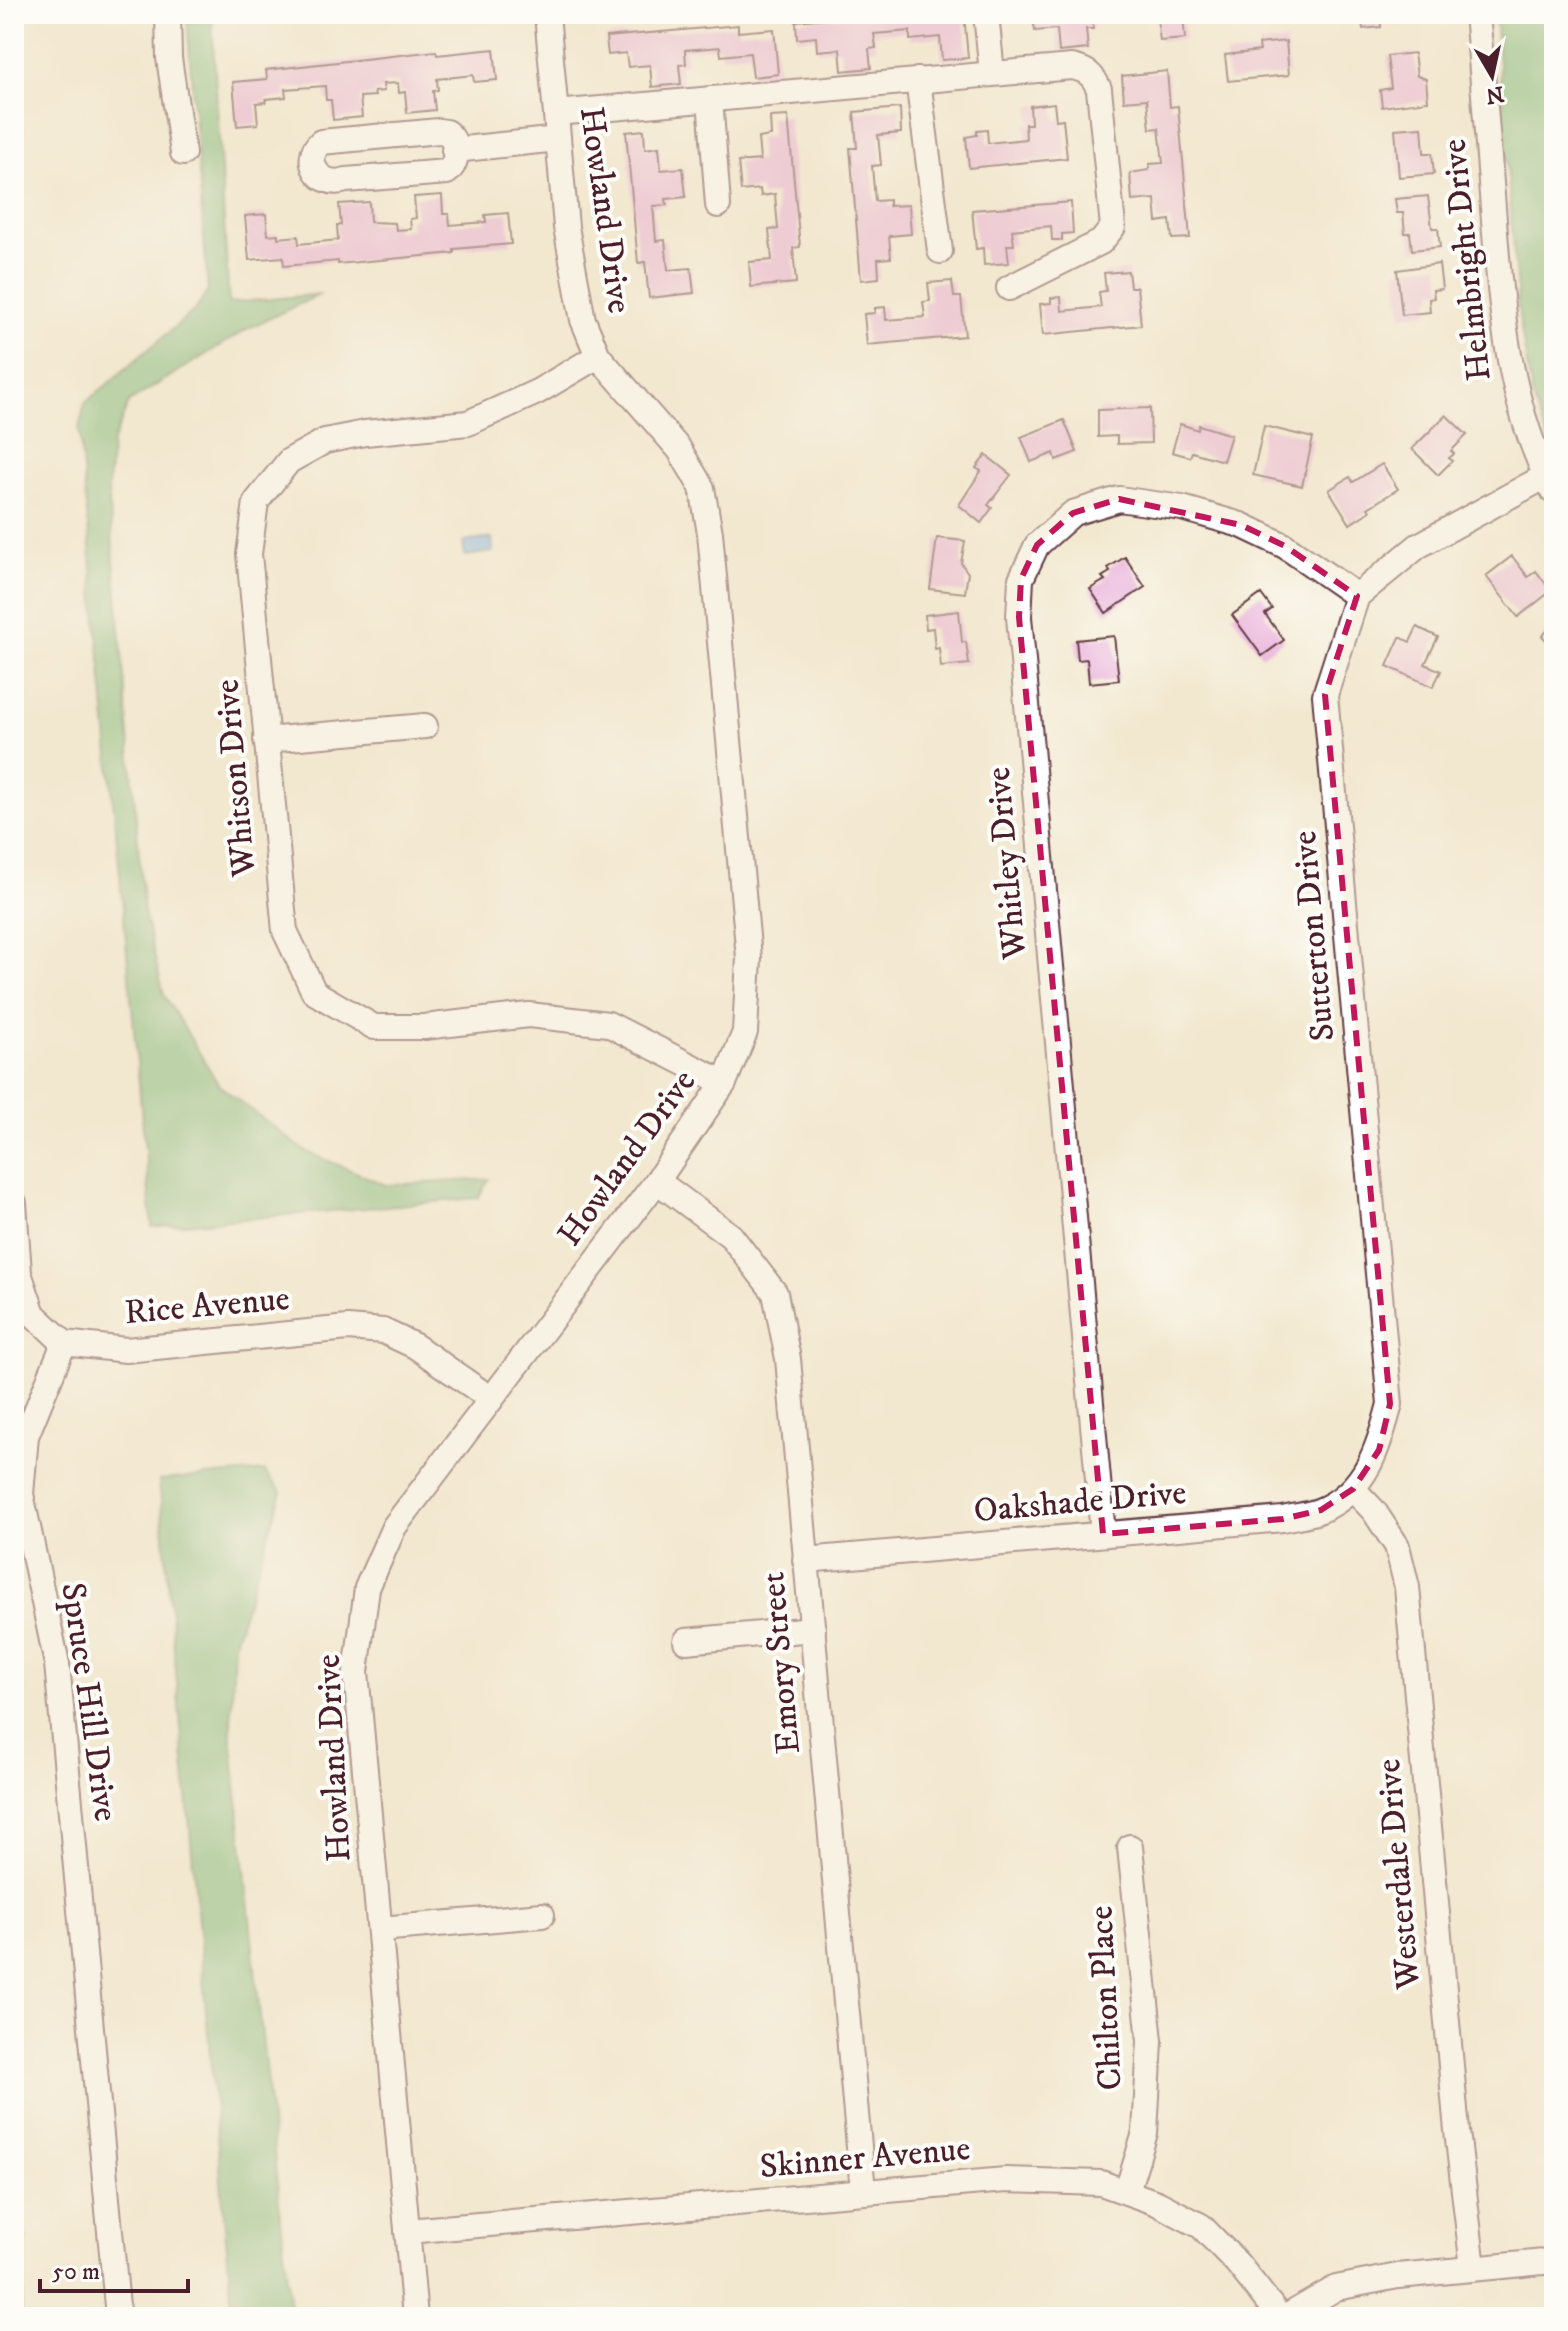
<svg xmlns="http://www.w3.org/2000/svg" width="1568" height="2331" font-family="'IM FELL DW Pica',serif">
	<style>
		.forest { fill: #7bb878; stroke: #626c52; stroke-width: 2 }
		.water { fill: #71ade3; stroke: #5e6687; stroke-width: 2 }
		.building { fill: #e8aad8 }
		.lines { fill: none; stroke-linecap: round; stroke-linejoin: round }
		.minor-casing { stroke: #633d44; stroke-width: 28 }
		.minor { stroke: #fff; stroke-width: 24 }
		.marked { fill: none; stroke: #c2185b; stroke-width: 6; stroke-dasharray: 16 10; stroke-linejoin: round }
		.labels { text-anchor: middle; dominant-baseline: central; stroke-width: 8; stroke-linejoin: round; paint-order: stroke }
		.street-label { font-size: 34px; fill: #4a1f2b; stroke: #fdfcf7 }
	</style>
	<rect width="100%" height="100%" fill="#fdfcf7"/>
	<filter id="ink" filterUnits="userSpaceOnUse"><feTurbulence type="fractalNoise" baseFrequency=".0125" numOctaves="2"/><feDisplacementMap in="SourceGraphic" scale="16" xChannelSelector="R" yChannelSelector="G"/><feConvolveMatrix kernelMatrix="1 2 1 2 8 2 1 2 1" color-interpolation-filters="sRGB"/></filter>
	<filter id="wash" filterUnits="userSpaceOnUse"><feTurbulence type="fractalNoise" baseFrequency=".006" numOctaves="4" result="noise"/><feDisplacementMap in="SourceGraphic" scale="32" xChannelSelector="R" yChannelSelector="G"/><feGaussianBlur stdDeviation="1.8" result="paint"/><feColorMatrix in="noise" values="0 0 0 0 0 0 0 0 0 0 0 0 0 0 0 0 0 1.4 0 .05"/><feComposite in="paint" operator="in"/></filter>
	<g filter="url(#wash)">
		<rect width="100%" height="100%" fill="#f2e8cf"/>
		<g class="forest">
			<path d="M1495 14H1554V459L1532 395 1519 317Z"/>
			<path d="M212 20 229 303 321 294 249 328 129 402 112 443 108 488 144 912 164 995 219 1085 305 1151 386 1185 489 1179 478 1198 152 1227 79 428 85 403 196 309 208 291 187 22Z"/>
			<path d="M264 1471 282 1492 234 1643 231 1734 291 2317H233L159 1480Z"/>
			<path d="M14 2215 26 2238 21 2317H14Z"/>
		</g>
		<path class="water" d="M492 538 493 552 465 556 463 542Z"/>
		<g id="blocks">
			<g class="building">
				<path d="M873 14H928V16L964 14 968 58 942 60 940 37 910 40V31L874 34 876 48 869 49 871 68 842 71 840 49 817 51 816 37 797 39 796 21Z"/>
				<path d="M1014 14H1092L1093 29H1086L1088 49 1059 52 1057 29 1035 31 1033 18 1015 20Z"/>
				<path d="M1127 14H1183L1185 39 1160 41 1157 18 1128 21Z"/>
				<path d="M1348 14H1380L1381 27 1363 29 1362 21 1349 22Z"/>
				<path d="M738 25V32L774 29 778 74 753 77 750 53 721 56 720 47 685 50 686 64 679 65 681 84 652 87 650 65 628 67 626 53 608 55 606 37Z"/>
				<path d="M1286 41 1289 75 1228 81 1225 55 1260 51 1259 44Z"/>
				<path d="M494 49 497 80 474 82 473 75 437 79 438 90 433 91 435 110 407 113 405 92 399 93 398 83 383 84 384 91 374 92 375 96 360 97 362 117 333 120 331 100H326L325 86 285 89 286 97 266 99V102L256 103 258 124 237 126 233 82 267 79 266 70 436 51 437 55Z"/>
				<path d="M1414 53 1417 76 1426 79 1428 101 1382 107 1380 90 1391 88 1387 56Z"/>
				<path d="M1167 71 1170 107 1178 106 1190 238 1172 239 1170 220 1157 222 1155 199 1132 201 1130 173 1149 170V164L1163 163 1159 128 1150 129 1147 99 1124 101 1122 76Z"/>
				<path d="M1054 103 1056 120 1063 119 1067 158 969 168 966 137 977 135V130L987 129 988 143 1026 139 1025 124H1031L1030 106Z"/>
				<path d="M900 108 901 133 878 135 881 165 872 166 875 201 889 200V206L909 205 911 234 889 236 891 258 878 259 879 278 861 280 850 148H857L854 112Z"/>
				<path d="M788 116 800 247 793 248 796 283 751 287 749 262 772 260 769 230 778 229 775 194 761 196 760 189 741 191 738 162 760 160 758 138 771 136 770 117Z"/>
				<path d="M1422 127 1424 153H1432L1434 174 1399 177 1395 129Z"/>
				<path d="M644 130 645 149 659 147 661 170 683 168 686 197 666 199 667 205 653 206 656 241 665 240 668 270 691 268 694 293 649 298 645 262 638 263 626 132Z"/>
				<path d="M442 195 443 214H449L450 225 486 222 485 215 508 213 511 244 454 249V253L338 264V261L284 266 283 257 249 260 245 216 266 214 268 235 278 234V238L298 236 299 244 338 240 337 226 341 225 339 204 369 202 370 222 395 223 396 230 411 229 410 219 416 218 414 197Z"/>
				<path d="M1428 196 1432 228H1438L1440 247 1412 250 1410 233H1405L1403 213H1397L1395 199Z"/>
				<path d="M1071 202 1073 233 1062 234V240H1052L1051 226 1012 230 1014 245H1007L1009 263 984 265 983 248 976 249 972 210Z"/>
				<path d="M1439 264 1442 289 1433 290 1434 298 1429 299 1430 312 1402 315 1397 270Z"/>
				<path d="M1128 271 1130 287H1137L1141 325 1043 335 1040 304 1051 303V298L1061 297 1062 311 1101 307 1099 292 1106 291 1104 273Z"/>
				<path d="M952 281 954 297H961L965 336 867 345 864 314 875 313V308L885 307 886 320 925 317 923 302 930 301 928 283Z"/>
				<path d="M1150 408 1151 443 1117 444V436L1098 437V410Z"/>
				<path d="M1446 415 1467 435 1451 451 1454 454 1449 458 1452 461 1438 475 1412 449Z"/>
				<path d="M1064 420 1077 452 1056 460 1054 453 1031 462 1021 437Z"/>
				<path d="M1180 424 1198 430 1199 425 1231 435 1223 461 1192 452 1190 457 1172 452Z"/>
				<path d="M1264 426 1313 438 1302 486 1253 475Z"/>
				<path d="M986 455 1011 475 988 505 992 508 981 523 959 505 981 471 976 468Z"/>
				<path d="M1382 464 1398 489 1368 508 1370 511 1350 524 1329 490 1350 477 1353 482Z"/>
				<path d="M937 538 965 541 961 563 968 573 965 593 930 589Z"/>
				<path d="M1512 556 1528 577 1536 571 1551 591 1518 617 1486 576Z"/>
				<path d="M1125 557 1145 587 1106 613 1090 589 1105 580 1102 577 1110 572 1108 568Z"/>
				<path d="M1261 594 1272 609 1265 614 1284 640 1262 656 1232 615Z"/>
				<path d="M959 611 962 642H966L969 664 941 667 939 648 935 649 933 628 926 629 925 615Z"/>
				<path d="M1554 624V648L1542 636Z"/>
				<path d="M1417 627 1438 637 1425 664 1441 671 1433 687 1387 666 1400 637 1410 642Z"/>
				<path d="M1114 636 1119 680 1089 683 1087 659 1078 660 1076 640Z"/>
			</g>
		</g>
	</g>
	<g filter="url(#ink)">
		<use href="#blocks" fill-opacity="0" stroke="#633d44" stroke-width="2"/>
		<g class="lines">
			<g class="minor-casing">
				<g id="minor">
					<path d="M168 14 169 58 183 153"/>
					<path d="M986 14 992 73"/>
					<path d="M1477 14C1483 79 1488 144 1493 208 1501 306 1507 404 1554 492"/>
					<path d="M918 80 940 251"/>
					<path d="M710 99 718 205"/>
					<path d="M556 113 1072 67C1087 70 1093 75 1099 89L1113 227 1101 242 1009 288"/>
					<path d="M439 131 446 132C459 141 459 162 447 172L346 180C319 189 301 159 321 142Z"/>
					<path d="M454 150 558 139"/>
					<path d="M598 356 537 392 468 423 365 433 325 441 289 461 256 502 249 554 285 931 314 992 374 1027H424L529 1015 608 1024 724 1083"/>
					<path d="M266 740 425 726"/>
					<path d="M657 1181 731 1236 775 1293 788 1359 863 2191"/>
					<path d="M14 1203 19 1273 33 1314 64 1343 126 1350 348 1328 383 1331 415 1346 491 1399"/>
					<path d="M64 1343 26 1436 21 1494 57 1664 118 2317"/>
					<path d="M1353 1489 1374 1511 1397 1546 1407 1587 1457 2131 1473 2268"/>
					<path d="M1103 1534 1019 617 1021 579 1037 545 1073 513 1119 499 1182 508 1241 525 1285 546 1357 596"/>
					<path d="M805 1560 1283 1519C1295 1516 1309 1515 1321 1510 1366 1491 1379 1447 1390 1404L1325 695 1357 596 1418 546 1546 476"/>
					<path d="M686 1641 813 1629"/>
					<path d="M380 1929 542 1915"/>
					<path d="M1127 2191 1145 2133 1150 2041 1130 1847"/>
					<path d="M407 2231 1006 2180 1101 2183 1157 2203 1201 2226 1237 2263 1280 2317"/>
					<path d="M415 2317 356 1672 367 1588 394 1527 657 1181 724 1083 745 1032 749 958 710 533 702 488 679 449 598 356 583 320 566 227 547 14"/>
					<path d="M1286 2317 1336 2288 1398 2276 1554 2261"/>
				</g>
			</g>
			<use href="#minor" class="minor"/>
		</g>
	</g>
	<path d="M0 0H1568V2331H0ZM1119 499 1241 525 1285 546 1357 596 1325 695 1390 1404 1379 1450 1353 1489 1321 1510 1283 1519 1103 1534 1019 617 1021 579 1037 545 1073 513Z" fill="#f2e8cf" fill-opacity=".55" fill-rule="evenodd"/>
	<path class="marked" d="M1119 499 1241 525 1285 546 1357 596 1325 695 1390 1404 1379 1450 1353 1489 1321 1510 1283 1519 1103 1534 1019 617 1021 579 1037 545 1073 513Z"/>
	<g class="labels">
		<g class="street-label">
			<text transform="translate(605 210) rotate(82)">Howland Drive</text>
			<text transform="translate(1467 260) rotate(-96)">Helmbright Drive</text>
			<text transform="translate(236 778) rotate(-95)">Whitson Drive</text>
			<text transform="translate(1007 863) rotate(-95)">Whitley Drive</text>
			<text transform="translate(1314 936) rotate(-95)">Sutterton Drive</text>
			<text transform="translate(627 1158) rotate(-54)">Howland Drive</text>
			<text transform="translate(207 1306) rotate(-5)">Rice Avenue</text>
			<text transform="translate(1080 1502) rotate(-5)">Oakshade Drive</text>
			<text transform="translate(781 1663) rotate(-95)">Emory Street</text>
			<text transform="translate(89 1702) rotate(82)">Spruce Hill Drive</text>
			<text transform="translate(334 1758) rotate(-93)">Howland Drive</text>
			<text transform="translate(1399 1874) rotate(-95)">Westerdale Drive</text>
			<text transform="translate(1106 1998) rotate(-93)">Chilton Place</text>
			<text transform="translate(865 2158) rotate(-5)">Skinner Avenue</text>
		</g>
	</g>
	<rect width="1568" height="2331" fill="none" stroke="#fdfcf7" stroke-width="48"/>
	<g transform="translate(1492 76) rotate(171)" stroke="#fdfcf7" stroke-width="6" paint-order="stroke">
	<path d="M0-6L14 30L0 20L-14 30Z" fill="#4a1f2b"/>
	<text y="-12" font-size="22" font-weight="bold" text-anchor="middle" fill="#4a1f2b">N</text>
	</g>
	<path d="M40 2279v12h148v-12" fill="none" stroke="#4a1f2b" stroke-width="4"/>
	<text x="52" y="2279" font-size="24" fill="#4a1f2b" stroke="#fdfcf7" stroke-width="6" paint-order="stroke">50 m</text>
</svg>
